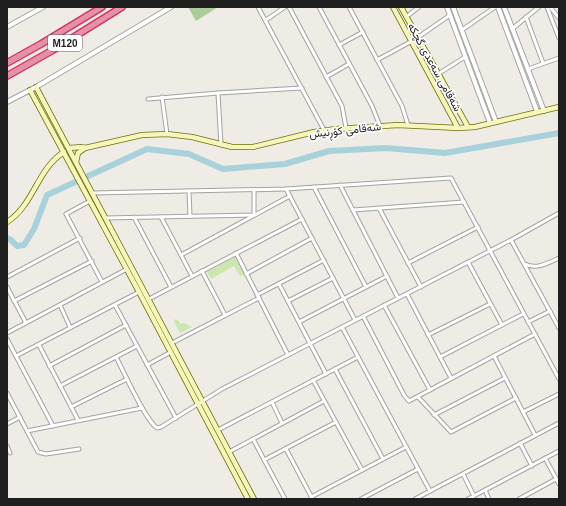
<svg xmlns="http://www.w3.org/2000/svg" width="566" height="506" font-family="Helvetica,Vazirmatn,sans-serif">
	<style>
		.grass { fill: #cce7ad }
		.forest { fill: #accc9c }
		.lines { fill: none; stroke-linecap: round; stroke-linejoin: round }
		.river { stroke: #a8d1db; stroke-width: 6 }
		.minor-casing { stroke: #a3a3a3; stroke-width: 5 }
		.tertiary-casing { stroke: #a3a3a3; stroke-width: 6 }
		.secondary-casing { stroke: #6a710a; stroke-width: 6 }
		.motorway-casing { stroke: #d32d6c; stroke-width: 8 }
		.minor { stroke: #fff; stroke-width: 3 }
		.tertiary { stroke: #fff; stroke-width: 4 }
		.secondary { stroke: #f6f6bc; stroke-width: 4.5 }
		.motorway { stroke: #e391a3; stroke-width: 5.5 }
		.labels { text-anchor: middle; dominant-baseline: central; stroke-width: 3.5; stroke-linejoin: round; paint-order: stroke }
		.shield { fill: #fff; stroke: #626262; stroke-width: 1 }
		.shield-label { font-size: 10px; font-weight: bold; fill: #1f1f1f }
		.street-label { font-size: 11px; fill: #1f1f1f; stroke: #fff }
	</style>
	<rect width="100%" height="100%" fill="#efebe5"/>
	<g class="grass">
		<path d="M235 257 244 274 240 276 234 266 211 279 207 272Z"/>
		<path d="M175 319 179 321 180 324 184 323 192 327 180 333 174 321Z"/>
	</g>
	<path class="forest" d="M188 7H218L196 21Z"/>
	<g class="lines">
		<path class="river" d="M7 238 11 240 17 246 24 245 34 229 47 195 147 149 189 154 223 169 285 164 329 151 386 148 445 153 559 133"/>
		<g class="minor-casing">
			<g id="minor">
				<path d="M258 7 324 130"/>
				<path d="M289 7 342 106 346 128"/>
				<path d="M319 7 372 106 380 126"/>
				<path d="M349 7 402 106 408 125"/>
				<path d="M547 7 559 38"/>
				<path d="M550 7 559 18"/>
				<path d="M406 17 419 7"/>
				<path d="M526 17 543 63"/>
				<path d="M266 20 285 7"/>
				<path d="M512 29 539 7"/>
				<path d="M462 30 495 7"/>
				<path d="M417 38 450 15"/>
				<path d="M339 45 363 32"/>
				<path d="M377 60 412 41"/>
				<path d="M528 69 559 58"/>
				<path d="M438 74 465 57"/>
				<path d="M326 77 349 64"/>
				<path d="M218 93 221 145"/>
				<path d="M162 97 167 134"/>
				<path d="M148 99 218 93 302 88"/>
				<path d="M340 185 398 298"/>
				<path d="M314 187 366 287"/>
				<path d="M286 189 355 320"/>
				<path d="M189 191 190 216"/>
				<path d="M93 193 286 189 451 178 559 379"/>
				<path d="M90 201 66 214 102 282"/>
				<path d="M379 208 421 287"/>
				<path d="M353 210 464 202"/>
				<path d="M134 217 171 287"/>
				<path d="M161 217 192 276"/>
				<path d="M105 218 254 215V190"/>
				<path d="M511 240 559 328"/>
				<path d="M236 253 288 355"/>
				<path d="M181 255 290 196"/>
				<path d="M468 262 502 325"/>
				<path d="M408 263 478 227"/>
				<path d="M525 264C536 270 548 263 559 258"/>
				<path d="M202 271 225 315"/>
				<path d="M246 274 312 238"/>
				<path d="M7 277 80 238"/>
				<path d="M279 284 326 374"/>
				<path d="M7 287 26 323"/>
				<path d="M407 294 451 378"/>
				<path d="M257 295 324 260"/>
				<path d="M149 299 302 219"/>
				<path d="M14 301 92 261"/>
				<path d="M288 301 333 278"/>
				<path d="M60 305 70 327"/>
				<path d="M115 305 176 418"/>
				<path d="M384 305 430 390"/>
				<path d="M363 316 404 395 409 401 535 334"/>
				<path d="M299 322 387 276"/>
				<path d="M528 322 550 311"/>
				<path d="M342 327 430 491"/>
				<path d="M7 333 127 269"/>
				<path d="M428 335 490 304"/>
				<path d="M7 339 53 426"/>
				<path d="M172 343 259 298"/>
				<path d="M39 345 78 420"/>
				<path d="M16 356 139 292"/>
				<path d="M494 356 535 435"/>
				<path d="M116 357C124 372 145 420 157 428L161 427 222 389 511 240 559 213"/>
				<path d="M440 357 523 314"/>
				<path d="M147 365 171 352"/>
				<path d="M49 366 126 325"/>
				<path d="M335 369 383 459"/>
				<path d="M313 380 362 470"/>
				<path d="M60 386 137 346"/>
				<path d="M7 393 38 452 46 454 79 449"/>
				<path d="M418 397 451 432 516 398"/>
				<path d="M272 402 282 423"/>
				<path d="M71 407 127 379"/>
				<path d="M523 412 559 394"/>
				<path d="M434 415 505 378"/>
				<path d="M7 424 20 417"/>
				<path d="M218 430 358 357"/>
				<path d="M27 431 142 408"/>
				<path d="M253 439 285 499"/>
				<path d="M520 443 532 466"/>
				<path d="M7 446 10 453"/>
				<path d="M286 449 312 498"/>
				<path d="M229 452 324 401"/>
				<path d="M545 458 559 484"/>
				<path d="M264 460 336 422"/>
				<path d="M463 474 474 496"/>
				<path d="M485 490 489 499"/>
				<path d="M311 497 406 447"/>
				<path d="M361 499 418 469"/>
				<path d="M415 499 559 423"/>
				<path d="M468 499 559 451"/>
				<path d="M519 499 556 479"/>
			</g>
		</g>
		<g class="tertiary-casing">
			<g id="tertiary">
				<path d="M447 7 490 123"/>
				<path d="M453 7 496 122"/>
				<path d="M498 7 537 111"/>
				<path d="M504 7 544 111"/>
				<path d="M7 27 43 7"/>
				<path d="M7 102 36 87 171 7"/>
			</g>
		</g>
		<g class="secondary-casing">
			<g id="secondary">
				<path d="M393 7 458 128"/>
				<path d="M401 7 468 127"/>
				<path d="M36 87 254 499"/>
				<path d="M30 90 139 292 248 499"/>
				<path d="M69 148 82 147 85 148 142 135 167 134 192 137 232 147H253L314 132 336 129 398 125 458 128 475 127 559 107"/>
				<path d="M76 162 78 153 85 148"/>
				<path d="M7 222C34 205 37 169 64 152"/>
			</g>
		</g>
		<g class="motorway-casing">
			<g id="motorway">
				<path d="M7 63 41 44 102 7"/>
				<path d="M7 76 53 50 122 7"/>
			</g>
		</g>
		<use href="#minor" class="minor"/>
		<use href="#tertiary" class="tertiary"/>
		<use href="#secondary" class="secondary"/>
		<use href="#motorway" class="motorway"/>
	</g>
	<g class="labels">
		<rect class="shield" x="48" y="35" width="34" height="16" rx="3"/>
		<g class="shield-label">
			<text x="65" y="43">M120</text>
		</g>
		<g class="street-label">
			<text transform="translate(435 67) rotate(61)">شەقامی سەعدی گچکە</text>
			<text transform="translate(345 130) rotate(-6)">شەقامی کۆڕنیش</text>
		</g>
	</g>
	<rect width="566" height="506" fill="none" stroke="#1f1f1f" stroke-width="16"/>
</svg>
